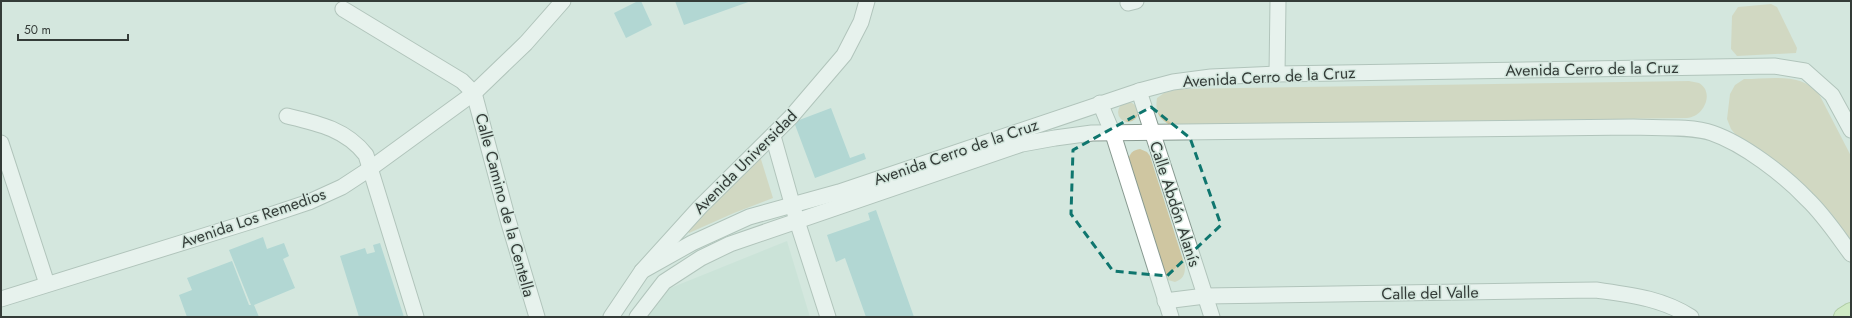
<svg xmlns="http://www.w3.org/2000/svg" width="1852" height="318" font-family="Jost,sans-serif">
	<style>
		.built { fill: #c2ded1 }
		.green { fill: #cfc6a1 }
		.building { fill: #89c3c6 }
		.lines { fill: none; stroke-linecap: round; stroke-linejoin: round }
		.minor-casing { stroke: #889a91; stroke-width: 17 }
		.major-casing { stroke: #80a85a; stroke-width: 20 }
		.minor { stroke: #fff; stroke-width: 15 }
		.major { stroke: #cbeea7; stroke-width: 18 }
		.marked { fill: none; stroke: #0f766e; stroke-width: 3; stroke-dasharray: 8 5; stroke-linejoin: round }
		.labels { text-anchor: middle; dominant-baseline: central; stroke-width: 3; stroke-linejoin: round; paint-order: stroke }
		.street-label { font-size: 16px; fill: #343c38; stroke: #d4e7de }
	</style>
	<rect width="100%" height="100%" fill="#d4e7de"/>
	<path class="built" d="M787 241 810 317H644L663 291Z"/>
	<g class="green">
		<path d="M1771 4 1777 7 1797 48 1796 53 1737 56 1731 49 1732 16 1738 7Z"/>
		<path d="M1744 79C1769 79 1802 72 1819 94L1851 156V241L1830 212 1800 182 1739 139 1731 129 1727 119 1730 94 1735 85Z"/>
		<path d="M1689 81C1692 82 1696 82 1699 83 1715 92 1704 117 1687 118L1170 125C1158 118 1155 112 1157 98L1164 93 1178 89Z"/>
		<circle cx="1128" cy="112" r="10"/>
		<path d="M1140 149 1147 152 1150 156 1185 266C1185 275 1183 279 1175 282L1168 280 1165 276 1128 160C1130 153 1133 150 1140 149Z"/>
		<path d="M757 156H760L773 198 734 213 689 233 687 231Z"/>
	</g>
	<g class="building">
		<path d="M638 1H641L652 25 626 38 614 13Z"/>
		<path d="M675 1H751L684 25Z"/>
		<path d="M831 108 850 158 864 153 866 159 815 178 794 122Z"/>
		<path d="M876 210 914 317H866L845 258 836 262 827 235 870 220 868 213Z"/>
		<path d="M263 237 267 249 284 243 289 256 283 259 295 288 254 305 259 317H187L179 295 192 290 187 278 232 261 249 305H251L229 250Z"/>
		<path d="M380 243 404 317H359L340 256 365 248 367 254 375 252 373 245Z"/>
	</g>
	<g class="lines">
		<g class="minor-casing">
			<g id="minor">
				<path d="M1128 3 1136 1"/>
				<path d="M343 9 462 81 474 93 508 220 537 317"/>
				<path d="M1277 74 1278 1"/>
				<path d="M1139 91 1212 317"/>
				<path d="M1100 103 1113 134 1171 317"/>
				<path d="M287 116C317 123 346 129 366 155L416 317"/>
				<path d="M773 136 797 221 828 317"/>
				<path d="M1 143 47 284"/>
				<path d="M642 271 692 243 749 217 839 192 1139 91 1173 82 1211 77 1277 74 1774 66 1805 71 1832 95 1851 130"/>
				<path d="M1 299 252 221 309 202 342 187 371 168 474 93 526 43 563 1"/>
				<path d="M1165 301 1205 296 1596 290C1631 295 1661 298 1691 317"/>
				<path d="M611 317 642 271 700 207 791 117 844 55 861 22 867 1"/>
				<path d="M637 317 664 282 701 258 730 244 1022 144 1055 138 1092 133 1633 127C1655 128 1693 126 1712 133 1744 144 1784 175 1807 199 1824 215 1837 235 1851 254"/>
			</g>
		</g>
		<g class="major-casing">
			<path id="major" d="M1843 317 1851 312"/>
		</g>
		<use href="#minor" class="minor"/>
		<use href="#major" class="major"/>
	</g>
	<path d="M0 0H1852V318H0ZM1151 107 1190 138 1221 225 1167 276 1113 271 1071 214 1073 150Z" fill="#d4e7de" fill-opacity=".55" fill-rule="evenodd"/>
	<path class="marked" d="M1151 107 1190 138 1221 225 1167 276 1113 271 1071 214 1073 150Z"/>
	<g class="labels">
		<g class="street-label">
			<text transform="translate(1592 69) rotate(-1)">Avenida Cerro de la Cruz</text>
			<text transform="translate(1269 77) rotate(-3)">Avenida Cerro de la Cruz</text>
			<text transform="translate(956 152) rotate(-19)">Avenida Cerro de la Cruz</text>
			<text transform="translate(745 162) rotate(-45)">Avenida Universidad</text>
			<text transform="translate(1175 204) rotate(72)">Calle Abdón Alanís</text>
			<text transform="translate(505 205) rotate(75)">Calle Camino de la Centella</text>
			<text transform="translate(253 218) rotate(-19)">Avenida Los Remedios</text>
			<text transform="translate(1430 293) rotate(-1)">Calle del Valle</text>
		</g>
	</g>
	<rect width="1852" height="318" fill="none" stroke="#343c38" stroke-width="4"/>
	<path d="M18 34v6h110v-6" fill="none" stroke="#343c38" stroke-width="2"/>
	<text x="24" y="34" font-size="12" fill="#343c38" stroke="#d4e7de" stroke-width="3" paint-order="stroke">50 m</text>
</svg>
